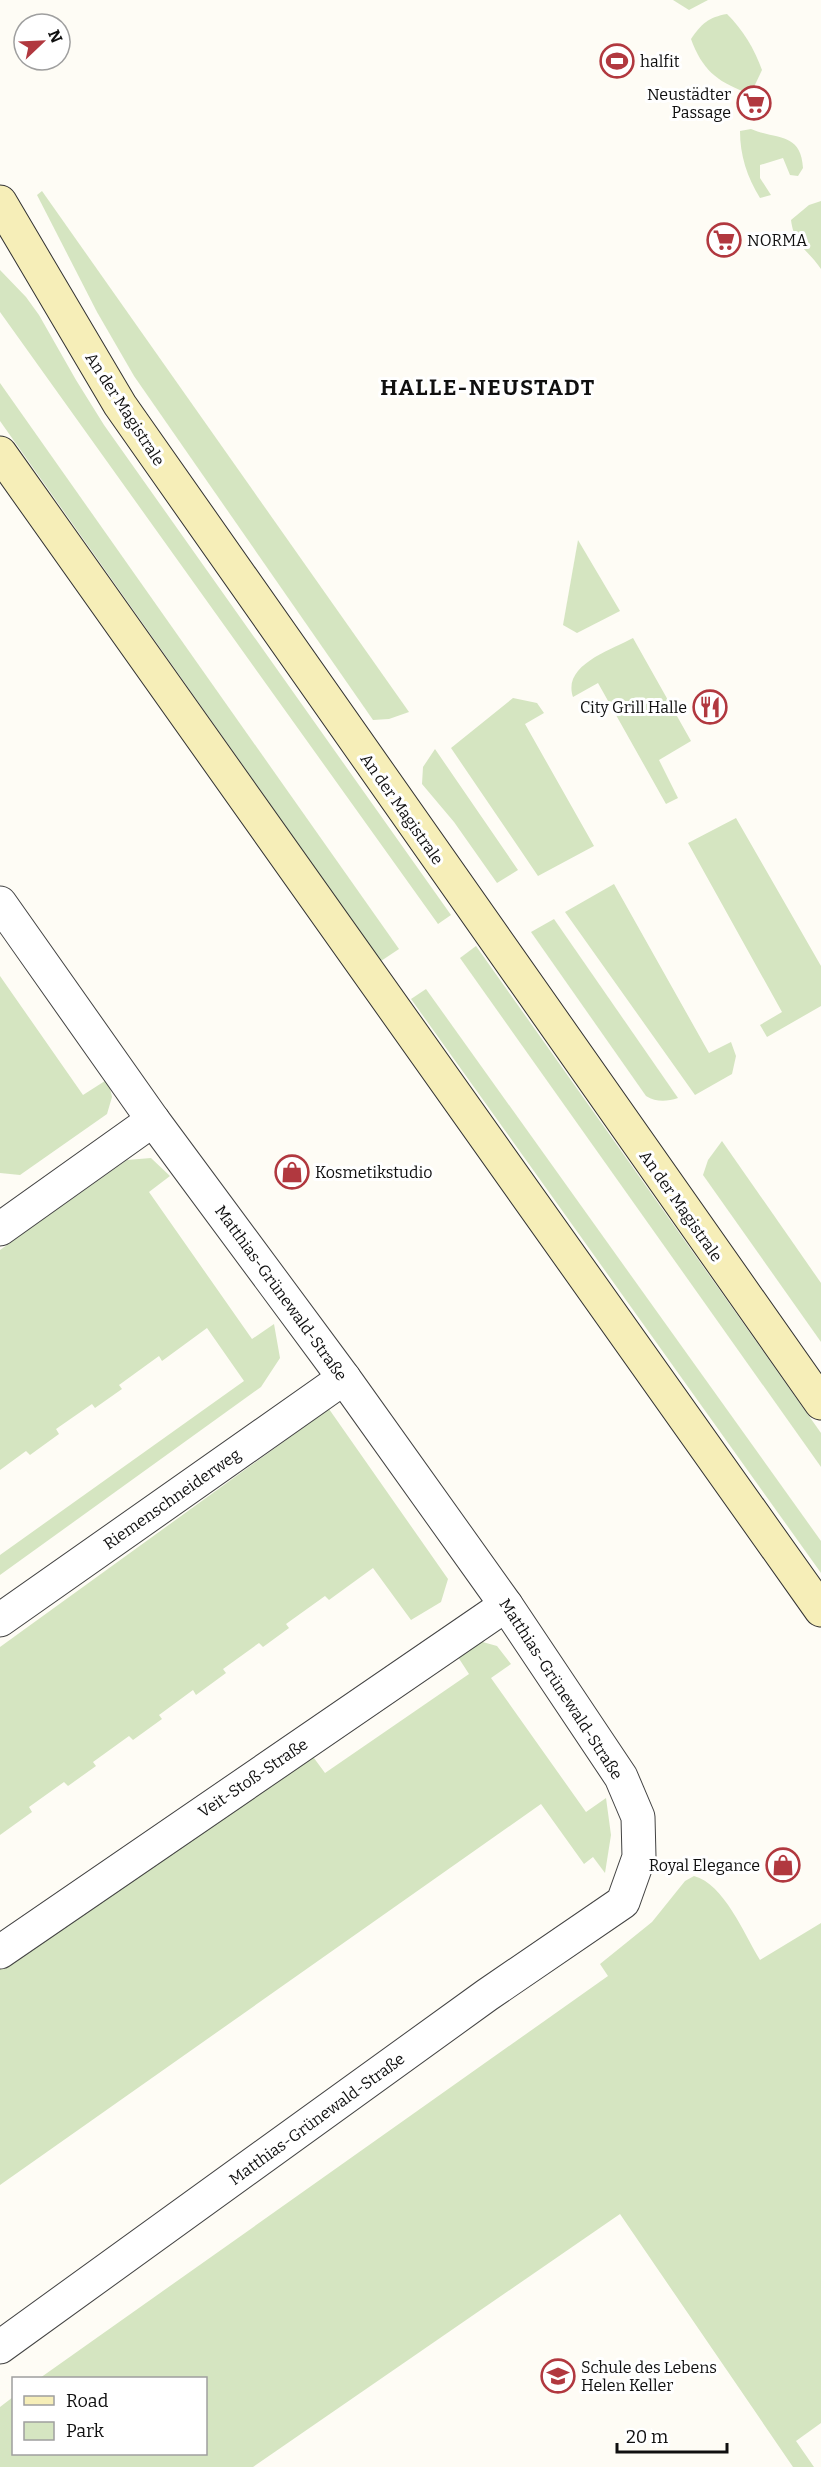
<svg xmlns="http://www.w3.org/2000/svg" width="821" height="2467" font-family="Bitter,serif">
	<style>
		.green { fill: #d5e5c1 }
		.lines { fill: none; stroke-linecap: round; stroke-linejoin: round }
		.minor-casing { stroke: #434343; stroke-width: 35 }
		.secondary-casing { stroke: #323232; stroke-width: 35 }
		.minor { stroke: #fff; stroke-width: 33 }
		.secondary { stroke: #f6eeb8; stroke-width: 33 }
		.labels { text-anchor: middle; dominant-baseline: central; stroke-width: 6; stroke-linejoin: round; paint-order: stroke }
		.poi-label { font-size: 16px; fill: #101010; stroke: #fff; text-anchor: start }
		.street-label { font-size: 16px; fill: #101010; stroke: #fff }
		.district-label { font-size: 22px; font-weight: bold; letter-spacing: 1.5px; fill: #101010; stroke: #fff }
	</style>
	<rect width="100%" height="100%" fill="#fefcf5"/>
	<g class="green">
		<path d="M673 0H708L689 10Z"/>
		<path d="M727 14C743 30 754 48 762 70L753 89 745 92C716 81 702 69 691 39 701 24 709 17 727 14Z"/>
		<path d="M751 129C776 140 801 132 803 168L798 176 790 175 783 158 760 165V178L771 195 760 198C747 177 740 155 740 131Z"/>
		<path d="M42 191 409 712 389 719 373 720 134 376 97 312 37 195Z"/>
		<path d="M821 201V269C808 250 794 245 791 220L809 205Z"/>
		<path d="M0 270 26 297 39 315 76 380 104 425 451 915 438 924 0 312Z"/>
		<path d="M0 383 399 949 381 961 0 421Z"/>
		<path d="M578 540 620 611 577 633 563 625Z"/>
		<path d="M633 638 691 741 659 760 678 798 666 804 598 683 573 697C562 665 611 650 633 638Z"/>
		<path d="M513 698 537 703 544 713 525 724 594 846 538 876 451 748Z"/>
		<path d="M435 749 518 870 497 883 454 822 422 784 423 767Z"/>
		<path d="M736 818 821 966V1006L767 1037 760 1025 782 1012 688 843Z"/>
		<path d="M614 884 709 1053 731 1042 736 1056 732 1074 695 1095 565 912Z"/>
		<path d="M554 919 678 1098C666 1102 656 1102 646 1096L531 932Z"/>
		<path d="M476 946 821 1433V1467L460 958Z"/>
		<path d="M0 976 83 1095 108 1079 112 1097 107 1114 20 1175 0 1173Z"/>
		<path d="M426 989 821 1541V1573L411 999Z"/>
		<path d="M722 1141 821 1283V1342L703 1175 708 1160Z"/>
		<path d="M151 1158 170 1176 149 1192 252 1339 274 1324 280 1358 261 1387 0 1575V1555L244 1381 207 1328 162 1361 159 1356 119 1385 122 1389 95 1408 92 1404 56 1429 59 1434 30 1455 26 1451 0 1470V1250L127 1160Z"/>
		<path d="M329 1409 448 1579 441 1602 411 1620 373 1568 329 1600 325 1596 286 1624 289 1628 263 1647 259 1643 223 1669 226 1673 196 1695 193 1690 159 1715 162 1719 133 1740 129 1736 93 1762 96 1766 68 1786 64 1782 29 1807 32 1812 0 1835V1647Z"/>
		<path d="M479 1641 497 1646 511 1664 491 1678 586 1812 606 1798 611 1835 605 1873 593 1857 584 1864 541 1804 0 2185V1967L311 1754 325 1773 469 1674 456 1654Z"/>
		<path d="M694 1876C724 1884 744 1934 760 1960L821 1923V2423L796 2441 814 2467H793L620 2214 253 2467H0V2407L13 2397 14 2454H206V2378H40L608 1976 600 1964 652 1922 685 1881Z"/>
	</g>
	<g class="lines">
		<g class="minor-casing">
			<g id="minor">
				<path d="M0 903 153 1120 344 1378 506 1605 621 1777 638 1817 639 1857 623 1902 487 1995 0 2347"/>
				<path d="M0 1229 153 1120"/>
				<path d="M0 1620 344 1378"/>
				<path d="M0 1952 506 1605"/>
			</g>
		</g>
		<g class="secondary-casing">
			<g id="secondary">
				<path d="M0 202 120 405 821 1403"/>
				<path d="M0 453 821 1610"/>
			</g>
		</g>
		<use href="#minor" class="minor"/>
		<use href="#secondary" class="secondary"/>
	</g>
	<defs>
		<g id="stadium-ring" transform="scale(1.725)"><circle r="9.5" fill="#fff" stroke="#b1383f" stroke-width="1.5"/><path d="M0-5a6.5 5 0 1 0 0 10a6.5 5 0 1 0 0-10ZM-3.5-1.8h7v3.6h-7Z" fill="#b1383f"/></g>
		<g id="supermarket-ring" transform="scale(1.725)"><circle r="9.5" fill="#fff" stroke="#b1383f" stroke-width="1.5"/><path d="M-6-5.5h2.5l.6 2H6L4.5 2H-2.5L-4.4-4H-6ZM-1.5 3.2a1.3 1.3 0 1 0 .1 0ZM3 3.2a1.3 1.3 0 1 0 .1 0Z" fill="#b1383f"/></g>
		<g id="restaurant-ring" transform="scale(1.725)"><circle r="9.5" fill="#fff" stroke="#b1383f" stroke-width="1.5"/><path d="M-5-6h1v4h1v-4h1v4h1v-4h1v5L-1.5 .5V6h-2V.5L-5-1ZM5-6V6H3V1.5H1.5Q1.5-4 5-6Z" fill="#b1383f"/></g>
		<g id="shop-ring" transform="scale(1.725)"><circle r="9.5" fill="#fff" stroke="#b1383f" stroke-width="1.5"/><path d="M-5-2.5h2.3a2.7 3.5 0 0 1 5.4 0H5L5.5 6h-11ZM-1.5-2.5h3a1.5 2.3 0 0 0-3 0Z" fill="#b1383f"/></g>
		<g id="school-ring" transform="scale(1.725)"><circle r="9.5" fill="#fff" stroke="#b1383f" stroke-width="1.5"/><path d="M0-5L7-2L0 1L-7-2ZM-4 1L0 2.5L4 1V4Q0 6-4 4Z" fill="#b1383f"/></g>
	</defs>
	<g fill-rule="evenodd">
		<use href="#stadium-ring" x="617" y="61"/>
		<use href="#supermarket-ring" x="754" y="103"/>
		<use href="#supermarket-ring" x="724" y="240"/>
		<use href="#restaurant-ring" x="710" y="707"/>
		<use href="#shop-ring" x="292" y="1172"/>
		<use href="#shop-ring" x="783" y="1865"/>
		<use href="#school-ring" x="558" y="2376"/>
	</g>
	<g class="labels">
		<g class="poi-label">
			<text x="640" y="61">halfit</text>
			<text x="731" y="94" text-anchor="end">Neustädter<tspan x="731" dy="18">Passage</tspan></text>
			<text x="747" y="240">NORMA</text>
			<text x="687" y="707" text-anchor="end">City Grill Halle</text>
			<text x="315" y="1172">Kosmetikstudio</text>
			<text x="760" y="1865" text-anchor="end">Royal Elegance</text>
			<text x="581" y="2367">Schule des Lebens<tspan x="581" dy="18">Helen Keller</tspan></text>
		</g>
		<g class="street-label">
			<text transform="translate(125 409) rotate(57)">An der Magistrale</text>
			<text transform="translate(402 809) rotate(55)">An der Magistrale</text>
			<text transform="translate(681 1206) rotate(55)">An der Magistrale</text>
			<text transform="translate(281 1293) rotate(54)">Matthias-Grünewald-Straße</text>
			<text transform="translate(172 1499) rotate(-35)">Riemenschneiderweg</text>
			<text transform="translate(561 1689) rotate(57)">Matthias-Grünewald-Straße</text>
			<text transform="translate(253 1778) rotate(-34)">Veit-Stoß-Straße</text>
			<text transform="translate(317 2119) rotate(-36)">Matthias-Grünewald-Straße</text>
		</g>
		<g class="district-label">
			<text x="488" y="387">HALLE-NEUSTADT</text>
		</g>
	</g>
	<rect x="12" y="2377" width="195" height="78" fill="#ffffff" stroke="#9f9f9f" stroke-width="1.5"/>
	<rect x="24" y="2396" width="30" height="9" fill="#f6eeb8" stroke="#9f9f9f" stroke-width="1.5"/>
	<text x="66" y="2407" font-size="18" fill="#101010">Road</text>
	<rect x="24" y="2422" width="30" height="18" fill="#d5e5c1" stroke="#9f9f9f" stroke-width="1.5"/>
	<text x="66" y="2437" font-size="18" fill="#101010">Park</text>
	<g transform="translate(42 42) rotate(67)"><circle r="28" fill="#ffffff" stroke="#9f9f9f" stroke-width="1.5"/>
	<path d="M0-4.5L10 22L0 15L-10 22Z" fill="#b1383f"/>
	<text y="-9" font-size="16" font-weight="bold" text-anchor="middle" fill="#101010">N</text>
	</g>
	<path d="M617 2443v9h110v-9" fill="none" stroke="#101010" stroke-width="3"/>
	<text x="626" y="2443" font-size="18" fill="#101010" stroke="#ffffff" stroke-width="4.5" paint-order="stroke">20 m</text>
</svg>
